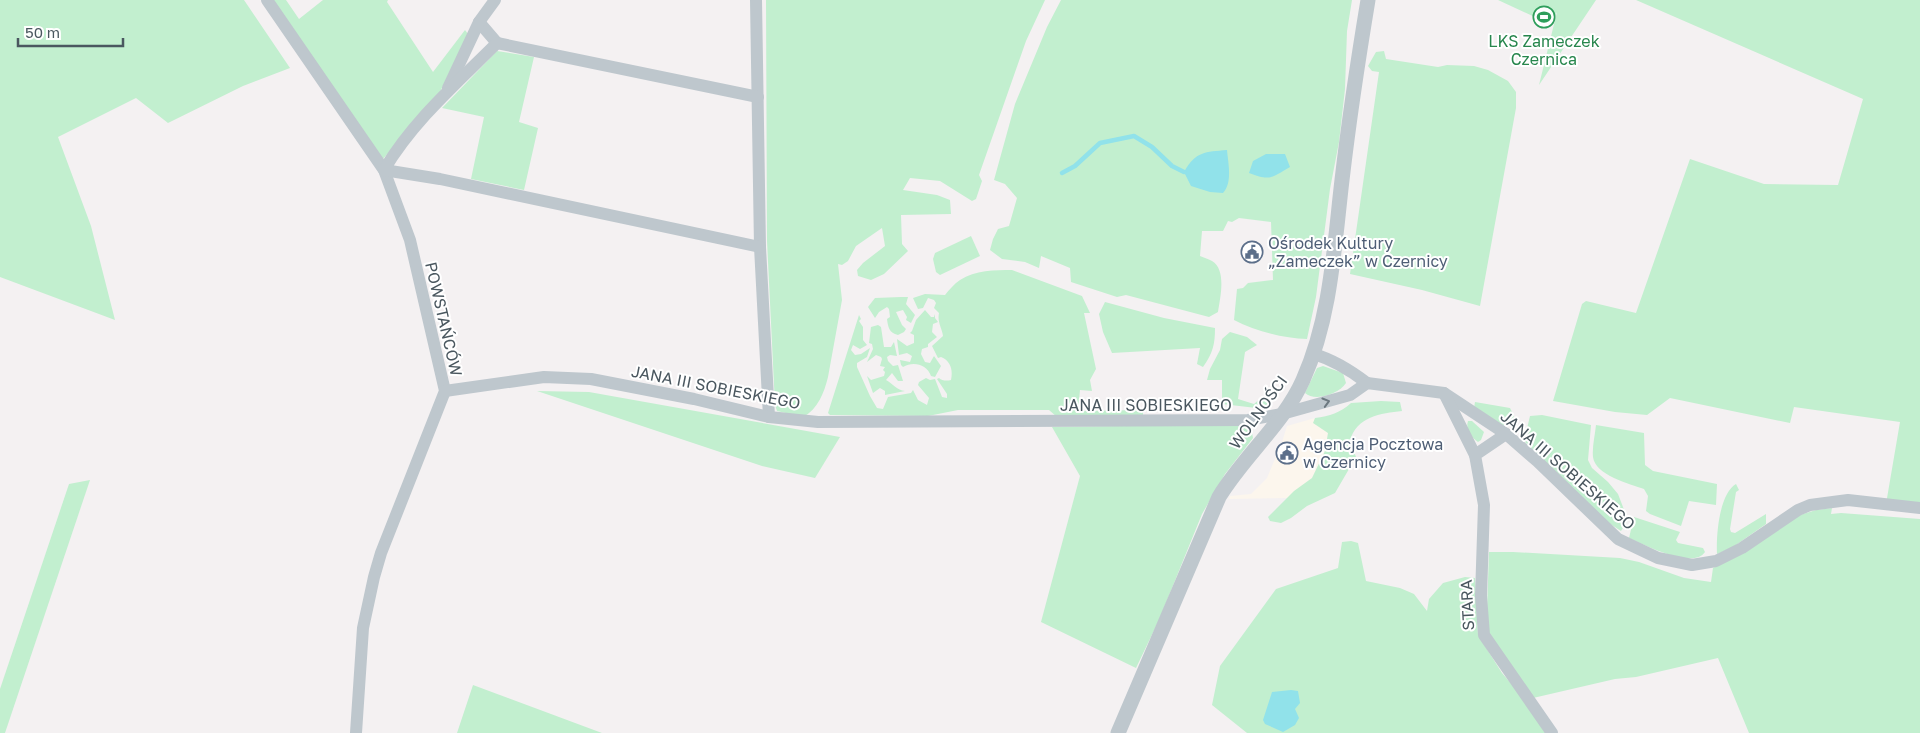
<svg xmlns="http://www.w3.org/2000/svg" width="1920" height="733" font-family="'Golos Text',sans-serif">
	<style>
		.commercial { fill: #fcf6ed }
		.green { fill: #c2efcf }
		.water { fill: #91e2ea }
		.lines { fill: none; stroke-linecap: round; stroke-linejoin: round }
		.stream { stroke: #91e2ea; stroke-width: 4.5 }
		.minor { stroke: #bec7cd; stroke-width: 12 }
		.tertiary { stroke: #bec7cd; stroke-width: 15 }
		.oneway { stroke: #6d7980 }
		.labels { text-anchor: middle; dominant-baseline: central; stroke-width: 4; stroke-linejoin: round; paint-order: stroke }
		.leisure-label { font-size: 16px; fill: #27864d; stroke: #fff }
		.service-label { font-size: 16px; fill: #4e5e75; stroke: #fff; text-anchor: start }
		.street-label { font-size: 16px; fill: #4a575f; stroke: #fff }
	</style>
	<rect width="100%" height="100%" fill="#f4f1f2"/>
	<path class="commercial" d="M1315 418 1314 423 1328 433 1325 451 1312 478 1288 498 1229 499 1230 496 1251 494 1267 478 1282 442 1287 426Z"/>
	<g class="green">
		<path d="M0 0H244L290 68 243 86 168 123 136 98 58 137 91 226 115 320 0 277Z"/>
		<path d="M273 0H286L299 19 323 0H388L387 2 433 72 465 30 468 34 440 92 383 159Z"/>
		<path d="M766 0H1045L1026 41 979 175 982 181 976 199 972 201 940 181 910 178 903 190 937 195 950 200 951 214 901 215 902 244 908 251 884 274 871 280 858 276 857 270 863 263 885 246 882 228 856 246 848 261 842 265 838 264 842 300 828 377C824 393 818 409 803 417L777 411 775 405 767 241Z"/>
		<path d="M1061 0H1352L1347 31 1345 89 1339 142 1330 189 1316 297 1307 339C1283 338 1255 331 1234 320L1237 289 1243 288 1248 283 1273 280 1271 222 1239 218 1232 222 1228 221 1223 231H1202L1200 256C1204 258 1209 259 1212 261 1227 270 1220 298 1218 312L1209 317 1126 295 1117 297 1071 282 1070 268 1041 256 1039 268 1025 262 1002 259 990 250 993 239 998 229 1009 226 1017 198 1005 184 994 180 1015 104 1047 27Z"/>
		<path d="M1498 0H1596L1539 85 1557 12 1550 24Z"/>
		<path d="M1636 0H1920V508L1886 504 1900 422 1794 407 1790 423 1670 398 1647 415 1615 412 1553 401 1582 304 1586 301 1636 313 1690 159 1764 184 1838 185 1863 99Z"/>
		<path d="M497 51 534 57 519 122 538 128 524 190 471 179 484 117 442 108Z"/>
		<path d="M1384 51 1386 59 1438 67 1447 65 1474 66 1488 70 1508 81 1516 92V108L1480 306 1422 290 1350 274 1379 72 1372 71 1368 66 1376 52Z"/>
		<path d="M971 236 980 256 940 275 936 272 933 259 935 253Z"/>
		<path d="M1012 270 1082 296 1090 313H1084L1096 369 1090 380 1092 391 1080 390 1078 411 1143 410V418L1057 417 1049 410H958L928 416 830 415 828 413 859 315 861 319 859 321 863 327V340L867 345 860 349 853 345 851 350 855 355 861 354 870 348 867 357 857 363V367L870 396 877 408 883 409 888 397 911 393 913 390 918 400 927 405 929 398 918 385 919 382 926 378 930 380 935 379 942 397 947 398V394L937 379 939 378C942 381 947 381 951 380 953 370 951 361 941 357L938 358 932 346 943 336C942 328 937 322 939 313L934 308 936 303 934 300 928 298 923 308 918 309 913 298 925 294 945 295C949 290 954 284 960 280 975 270 995 270 1012 270Z"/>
		<path d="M901 297H908L906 304 915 315 911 323 906 320 907 317 903 310 896 312 902 325 906 329 904 332 898 335C889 333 888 327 887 319L890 317 889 309 887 307 879 312 875 318 868 307 875 298Z"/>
		<path d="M1105 302 1164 318 1215 328C1215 344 1213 353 1203 367L1197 364 1200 348 1112 353 1103 332 1099 314Z"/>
		<path d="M925 310 931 317H934L935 314V318L938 322 933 324 932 332 937 337 928 344V347L922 349 921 354 925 362 930 363 934 356 941 366 935 377 931 376C927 364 913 361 903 367L901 365 900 360 910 362 912 356 907 353 899 355 897 339 907 346 914 343V335L910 333 912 331 916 320Z"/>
		<path d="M878 325 881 327 884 347H891L894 342 897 356 890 355 887 357 888 361 893 366 898 365 903 381H898L892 373 886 380C893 384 897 390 905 391L885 395V391L880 388 873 393 867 376 871 380 884 376 885 372 883 370 885 367 880 366 882 359 881 357 876 355 867 362 873 349 872 344 869 343 871 327Z"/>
		<path d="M1230 332 1247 337 1257 345 1245 352 1238 399 1254 404 1262 397H1270L1265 409 1222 404V380H1207L1210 369 1220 350 1222 339Z"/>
		<path d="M1323 366 1343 373 1346 383C1339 394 1315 402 1305 393L1317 368Z"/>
		<path d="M537 391 589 392 840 437 815 478 762 466Z"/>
		<path d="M1381 401 1400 402 1402 411C1381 413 1356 417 1350 441L1356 457 1335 493 1307 506 1291 518 1281 523 1270 521 1268 517 1294 491 1312 478 1325 451 1328 433 1313 423 1315 418C1330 416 1340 413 1351 403Z"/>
		<path d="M1475 402 1510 408 1514 416 1511 425C1498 428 1485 415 1474 408Z"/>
		<path d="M1542 415 1591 425 1588 460 1592 468 1608 482 1618 494 1628 520 1621 531 1601 518 1524 441 1530 416Z"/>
		<path d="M1468 421H1472L1484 432 1481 440 1478 442C1472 438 1465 429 1468 421Z"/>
		<path d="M1247 424 1251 427 1253 438 1225 474 1202 514 1159 620 1136 668 1041 622 1080 476 1052 427Z"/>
		<path d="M1596 425 1644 433 1645 465 1653 471 1717 484 1716 505 1689 501 1681 526 1650 514 1646 511 1648 496 1644 489C1630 484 1595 475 1593 457 1592 447 1595 435 1596 425Z"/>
		<path d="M90 480 5 733H0V689L69 484Z"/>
		<path d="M1736 484 1739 490 1736 492 1730 529 1731 532 1735 533 1766 514V524L1733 547 1717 554C1716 536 1719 494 1736 484Z"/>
		<path d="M1832 508 1831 514 1841 513 1920 519V733H1749L1718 658 1636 677 1615 679 1533 698 1489 635 1487 610 1489 552H1513L1620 558 1639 562 1684 578 1711 582 1713 568 1750 549 1800 515 1816 510Z"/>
		<path d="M1634 517 1680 532 1676 540 1678 543 1703 548 1705 552C1693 570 1645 545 1629 538Z"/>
		<path d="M1351 541 1358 543 1366 581 1400 588 1414 594 1427 611 1429 599 1443 583 1465 577 1475 578 1478 635 1502 673 1524 699 1546 733H1247L1212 705 1220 666 1276 589 1338 568 1342 542Z"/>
		<path d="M473 685 602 733H457Z"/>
	</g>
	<g class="water">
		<path d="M1227 150C1228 162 1233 183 1223 193L1210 192 1191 186 1184 172C1196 151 1205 152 1227 150Z"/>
		<path d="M1266 154H1285L1290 167C1271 178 1270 181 1249 173L1253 161Z"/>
		<path d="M1291 690 1298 691 1300 703 1295 709 1299 718 1295 725 1283 732 1265 724 1263 720 1272 692Z"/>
	</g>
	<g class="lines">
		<path class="stream" d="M1062 173 1075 166 1100 143 1134 136 1152 147 1172 166 1184 172"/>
		<g class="minor">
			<path d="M267 0 384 170 410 240 445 391 381 553 374 577 363 628 356 733"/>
			<path d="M756 0 760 247 769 417"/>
			<path d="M479 22 497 43"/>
			<path d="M448 88 479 22 495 0"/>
			<path d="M758 97 497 43C457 83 413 121 384 170L440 179 760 247"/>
			<path d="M1314 354C1334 360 1350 370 1367 383"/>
			<path d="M445 391 544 377 591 379 694 399 769 417 818 422 1248 420 1282 414 1350 395 1367 383 1444 393 1506 434 1537 461 1618 539 1658 558 1692 565 1716 561 1742 548 1798 510 1810 505 1848 500 1920 508"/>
			<path d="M1444 393 1475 455"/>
			<path d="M1506 434 1475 455 1484 505 1481 596 1484 635 1552 733"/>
		</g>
		<path class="tertiary" d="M1118 733 1219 497C1243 457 1284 423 1303 380 1331 317 1334 248 1342 180 1349 120 1358 60 1368 0"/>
	</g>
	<defs><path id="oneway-chevron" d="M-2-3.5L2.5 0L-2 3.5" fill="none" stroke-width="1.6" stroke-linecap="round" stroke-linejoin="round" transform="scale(1.25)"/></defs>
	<use class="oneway" href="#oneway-chevron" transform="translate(1326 402) rotate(-16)"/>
	<defs>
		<g id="stadium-ring" transform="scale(1.125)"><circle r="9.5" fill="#fff" stroke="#2e9e5b" stroke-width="1.5"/><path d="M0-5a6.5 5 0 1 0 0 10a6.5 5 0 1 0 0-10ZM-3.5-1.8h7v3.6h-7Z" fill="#2e9e5b"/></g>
		<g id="civic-ring" transform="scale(1.125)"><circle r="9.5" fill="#fff" stroke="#5c6f8a" stroke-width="1.5"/><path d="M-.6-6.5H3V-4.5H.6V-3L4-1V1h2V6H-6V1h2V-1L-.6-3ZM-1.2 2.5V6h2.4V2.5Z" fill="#5c6f8a"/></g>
	</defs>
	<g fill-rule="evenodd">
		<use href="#stadium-ring" x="1544" y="17"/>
		<use href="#civic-ring" x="1252" y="252"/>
		<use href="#civic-ring" x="1287" y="453"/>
	</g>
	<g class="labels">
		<g class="leisure-label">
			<text x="1544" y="41">LKS Zameczek<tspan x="1544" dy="18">Czernica</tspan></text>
		</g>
		<g class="service-label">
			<text x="1268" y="243">Ośrodek Kultury<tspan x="1268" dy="18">„Zameczek” w Czernicy</tspan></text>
			<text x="1303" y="444">Agencja Pocztowa<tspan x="1303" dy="18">w Czernicy</tspan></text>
		</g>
		<g class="street-label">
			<text transform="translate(444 319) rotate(77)">POWSTAŃCÓW</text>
			<text transform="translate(716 387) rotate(11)">JANA III SOBIESKIEGO</text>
			<text x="1146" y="405">JANA III SOBIESKIEGO</text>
			<text transform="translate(1258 412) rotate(-54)">WOLNOŚCI</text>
			<text transform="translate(1568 470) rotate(41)">JANA III SOBIESKIEGO</text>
			<text transform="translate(1467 605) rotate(-93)">STARA</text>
		</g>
	</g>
	<path d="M18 38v8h105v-8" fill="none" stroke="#4a575f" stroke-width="2.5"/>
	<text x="25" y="38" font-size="15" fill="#4a575f" stroke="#ffffff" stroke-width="4" paint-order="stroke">50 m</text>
</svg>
